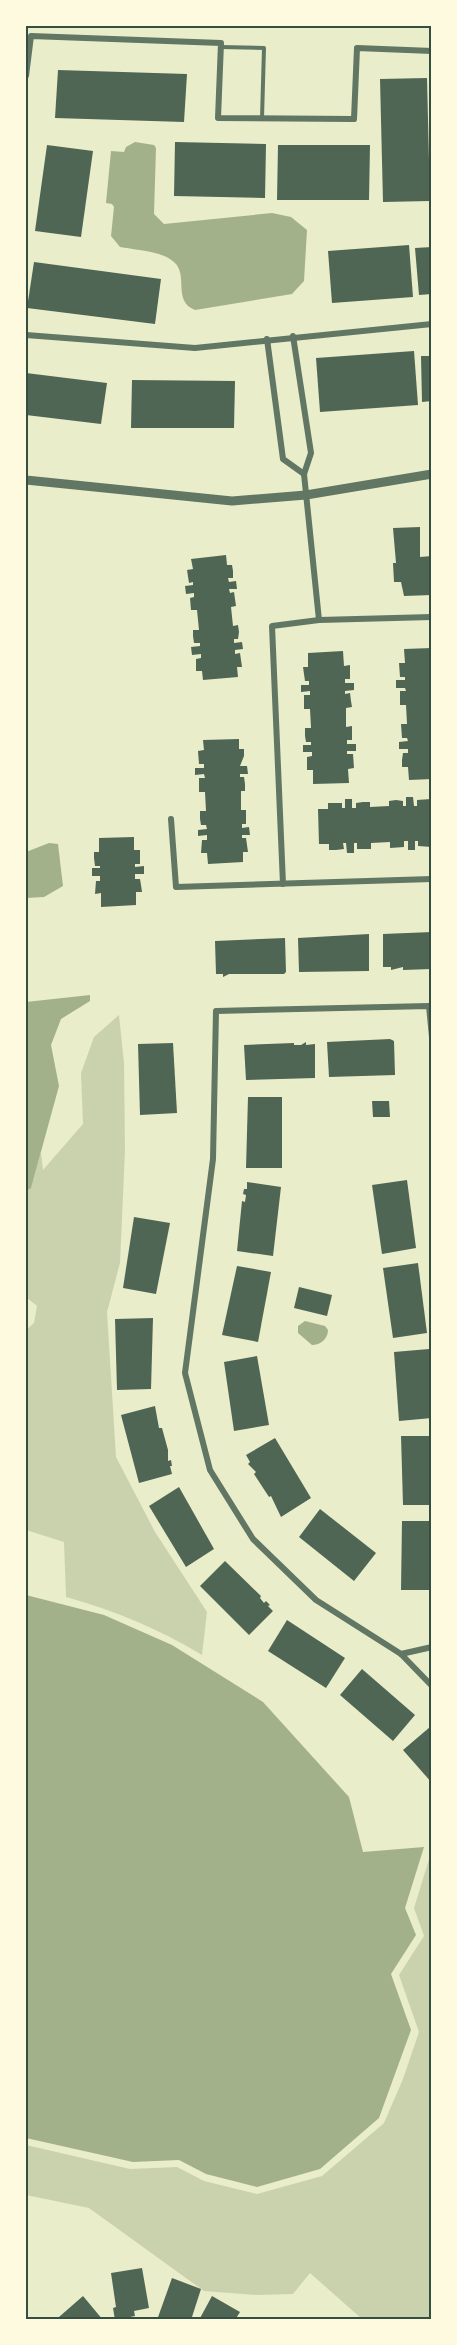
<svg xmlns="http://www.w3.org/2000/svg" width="457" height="2345" font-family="'Alegreya Sans',sans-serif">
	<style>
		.green { fill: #cad2ad }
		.water { fill: #a3b18a }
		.building { fill: #4f6655 }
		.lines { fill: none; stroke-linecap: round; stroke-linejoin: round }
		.service { stroke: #617663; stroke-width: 4 }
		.minor { stroke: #617663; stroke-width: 6 }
		.tertiary { stroke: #617663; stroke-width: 9 }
		.neatline { fill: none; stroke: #344e41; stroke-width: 2 }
	</style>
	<rect width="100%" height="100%" fill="#e9edc9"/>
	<g class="green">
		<path d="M119 1015 124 1063 125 1150 120 1263 107 1312 116 1457 155 1532 207 1612 202 1655C159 1629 114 1610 66 1597L64 1542 26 1530V1330L34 1323 37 1306 26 1297V1191L31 1187 41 1152 43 1170 83 1124 81 1073 94 1037Z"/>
		<path d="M431 1853V2319H362L310 2273 293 2294 257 2295 204 2291 89 2208 26 2195V2145L130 2169 177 2167 204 2181 257 2194 322 2176 384 2123 403 2079 419 2032 399 1975 424 1936 414 1908Z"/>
	</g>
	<g class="water">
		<path d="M135 142 154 145 156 148 154 214 164 224 272 213 291 217 307 230 304 281 292 294 195 310C172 301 189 275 174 262 162 251 135 250 120 247L111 236 114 207 112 204 106 203 111 151 124 152 126 147Z"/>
		<path d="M49 843 58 844 63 886 44 897 26 898V852Z"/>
		<path d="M90 995V1001L61 1019 51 1045 59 1086 31 1188 26 1191V1002Z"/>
		<path d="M305 1321 325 1326 328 1330C328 1339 320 1345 312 1345L298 1333V1326Z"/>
		<path d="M26 1595 104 1615 172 1645 263 1702 349 1797 363 1852 424 1847 405 1908 416 1935 391 1974 411 2030 379 2118 320 2169 257 2187 206 2174 179 2160 133 2162 26 2138Z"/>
	</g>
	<g class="building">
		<path d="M58 70 187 74 184 122 55 118Z"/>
		<path d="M427 78 430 201 383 202 380 79Z"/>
		<path d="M175 142 266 144 265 198 174 196Z"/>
		<path d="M47 145 93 151 81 237 35 231Z"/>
		<path d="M278 145H370L369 200H277Z"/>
		<path d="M409 245 413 297 332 303 328 251Z"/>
		<path d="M432 247V294L419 295 415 248Z"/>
		<path d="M34 262 161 279 155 324 27 308Z"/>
		<path d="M414 351 418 405 320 412 316 358Z"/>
		<path d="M421 356H432V401L422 402Z"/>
		<path d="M26 373 107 383 101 424 26 415Z"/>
		<path d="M132 380 235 381 234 428H131Z"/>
		<path d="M420 527V557L432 556V595L404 596 401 582H394L393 563H396L393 528Z"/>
		<path d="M226 555 227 565H232L233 571V578H228L229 582 236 581 237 589H229L230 593 234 592 236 606 231 607 233 626 238 625 239 632 238 639H234V643L242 642 243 649 235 650V654L240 653 242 667H237L238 677 203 680 202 671H196V659L201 658V654L192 655 191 647 200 646V643H194L193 636V630H199L197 610H191L190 598 194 597V593L186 594 185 586 193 585V582L189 583 187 570 193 569 191 559Z"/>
		<path d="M432 648V779L409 780 408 767H402V760L403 753H408V749H399V742L408 741 407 738H402L401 724H407L406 705H400V691H406L405 688H396V680H405V677H400L399 663H405L404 649Z"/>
		<path d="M343 651 344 666 350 665V679H345V683H354V690L345 691V694L350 693 351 701 352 707 346 708V727L352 726V740H347V744H356V751H347V754H353L354 768 348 769 349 783 313 784V770H307V757L312 756V752H303V745H311V742H306L305 736V728H311L310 709H304V695H310V691L301 692V685H309V681H305L303 667H308V653Z"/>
		<path d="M239 739V749H244V756L240 766H247L248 774H240V777H244L245 784V791H241V810H246V824H242V828L249 827 250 835H242V838H246L248 852H243V862L208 864 207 853H201L202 840H207V835L198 836V830L207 829 206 825H201L200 819V811H206L205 792H199V778H205L204 774 195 775V768H204V764H199L198 751 204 750 203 740Z"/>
		<path d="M406 797H413L414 806H417V800L431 799 432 847 418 846V841H415V850H408V841H404V847L390 848V842L371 843V849H357V843H354V853H347L346 843H343L344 849 336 850H329V844H319L318 809H328V803H342V808H345V799H352V808H356V803L363 802H370V807L389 806V801L396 800 403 801V806H406Z"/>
		<path d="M134 837V850H140V864H135V867L144 866V874H135V879H140L141 885 142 892H136V905L101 907V893L95 894 96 881H100V876H92V868H100V866H95L94 858V852H99V838Z"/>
		<path d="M432 932 431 969 403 970V967L391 970V967H383V934Z"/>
		<path d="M369 934V971L299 972 298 938Z"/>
		<path d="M285 938 286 972 284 974H229L223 977V974H216L215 941Z"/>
		<path d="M390 1039 394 1041 395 1075 329 1077 327 1042Z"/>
		<path d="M306 1042V1045L315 1044V1078L246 1080 244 1045 294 1043V1045H301Z"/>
		<path d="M173 1043 177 1113 140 1115 138 1044Z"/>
		<path d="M248 1097H282V1168H246Z"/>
		<path d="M372 1101H389L390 1117H373Z"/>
		<path d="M407 1180 416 1248 382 1254 372 1185Z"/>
		<path d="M247 1182 281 1187 273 1256 237 1251 242 1201 245 1202 246 1195 243 1194 244 1189H247Z"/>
		<path d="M134 1217 170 1223 156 1294 123 1288Z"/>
		<path d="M418 1263 427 1333 393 1338 383 1268Z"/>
		<path d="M237 1266 271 1272 258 1342 222 1335Z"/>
		<path d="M299 1287 332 1295 327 1316 294 1308Z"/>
		<path d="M153 1318 151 1389 117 1390 115 1319Z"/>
		<path d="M429 1349 432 1418 399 1421 394 1352Z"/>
		<path d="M257 1356 269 1425 234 1431 224 1362Z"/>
		<path d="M155 1406 159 1428H162L168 1450V1461L171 1460 172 1466H170L172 1474 139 1483 121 1415Z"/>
		<path d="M401 1436H432V1505H403Z"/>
		<path d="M275 1438 311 1498 281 1517 271 1496 269 1497 254 1474 256 1472 248 1464 250 1462 246 1455Z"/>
		<path d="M179 1487 214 1549 186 1567 149 1506Z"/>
		<path d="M320 1509 376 1553 354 1581 299 1537Z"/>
		<path d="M402 1521H432V1590H401Z"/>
		<path d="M225 1561 261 1596 260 1598 264 1603 266 1601 270 1605 268 1606 273 1611 249 1635 200 1586Z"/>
		<path d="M287 1620 345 1658 326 1688 268 1651Z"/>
		<path d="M362 1669 415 1715 393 1741 340 1695Z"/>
		<path d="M430 1727 432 1729V1783L403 1750Z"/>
		<path d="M142 2268 149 2308 134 2311 135 2316 115 2320 113 2308 116 2307 111 2273Z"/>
		<path d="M172 2278 201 2289 191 2320H157Z"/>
		<path d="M83 2296 103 2320H61L59 2317Z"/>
		<path d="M212 2296 240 2312 235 2320H199Z"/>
	</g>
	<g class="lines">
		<path class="service" d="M221 47 264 48 262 118"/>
		<g class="minor">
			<path d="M26 76 31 36 221 43 218 118 354 119 357 48 432 51"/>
			<path d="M26 335 195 348 432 324"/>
			<path d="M293 336 311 453 304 474 319 620"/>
			<path d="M267 339 283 459 304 474"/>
			<path d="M171 819 176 887 432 879"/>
			<path d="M283 884 272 626 319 620 432 617"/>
			<path d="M432 1037 429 1006 216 1011 213 1159 185 1373 210 1470 253 1539 316 1600 401 1654 432 1686"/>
			<path d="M401 1654 432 1647"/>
		</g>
		<path class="tertiary" d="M26 480 232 501 306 495 432 474"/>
	</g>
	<rect width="457" height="2345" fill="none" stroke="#fefae0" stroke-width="54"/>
	<rect x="27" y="27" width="403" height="2291" class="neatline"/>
</svg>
